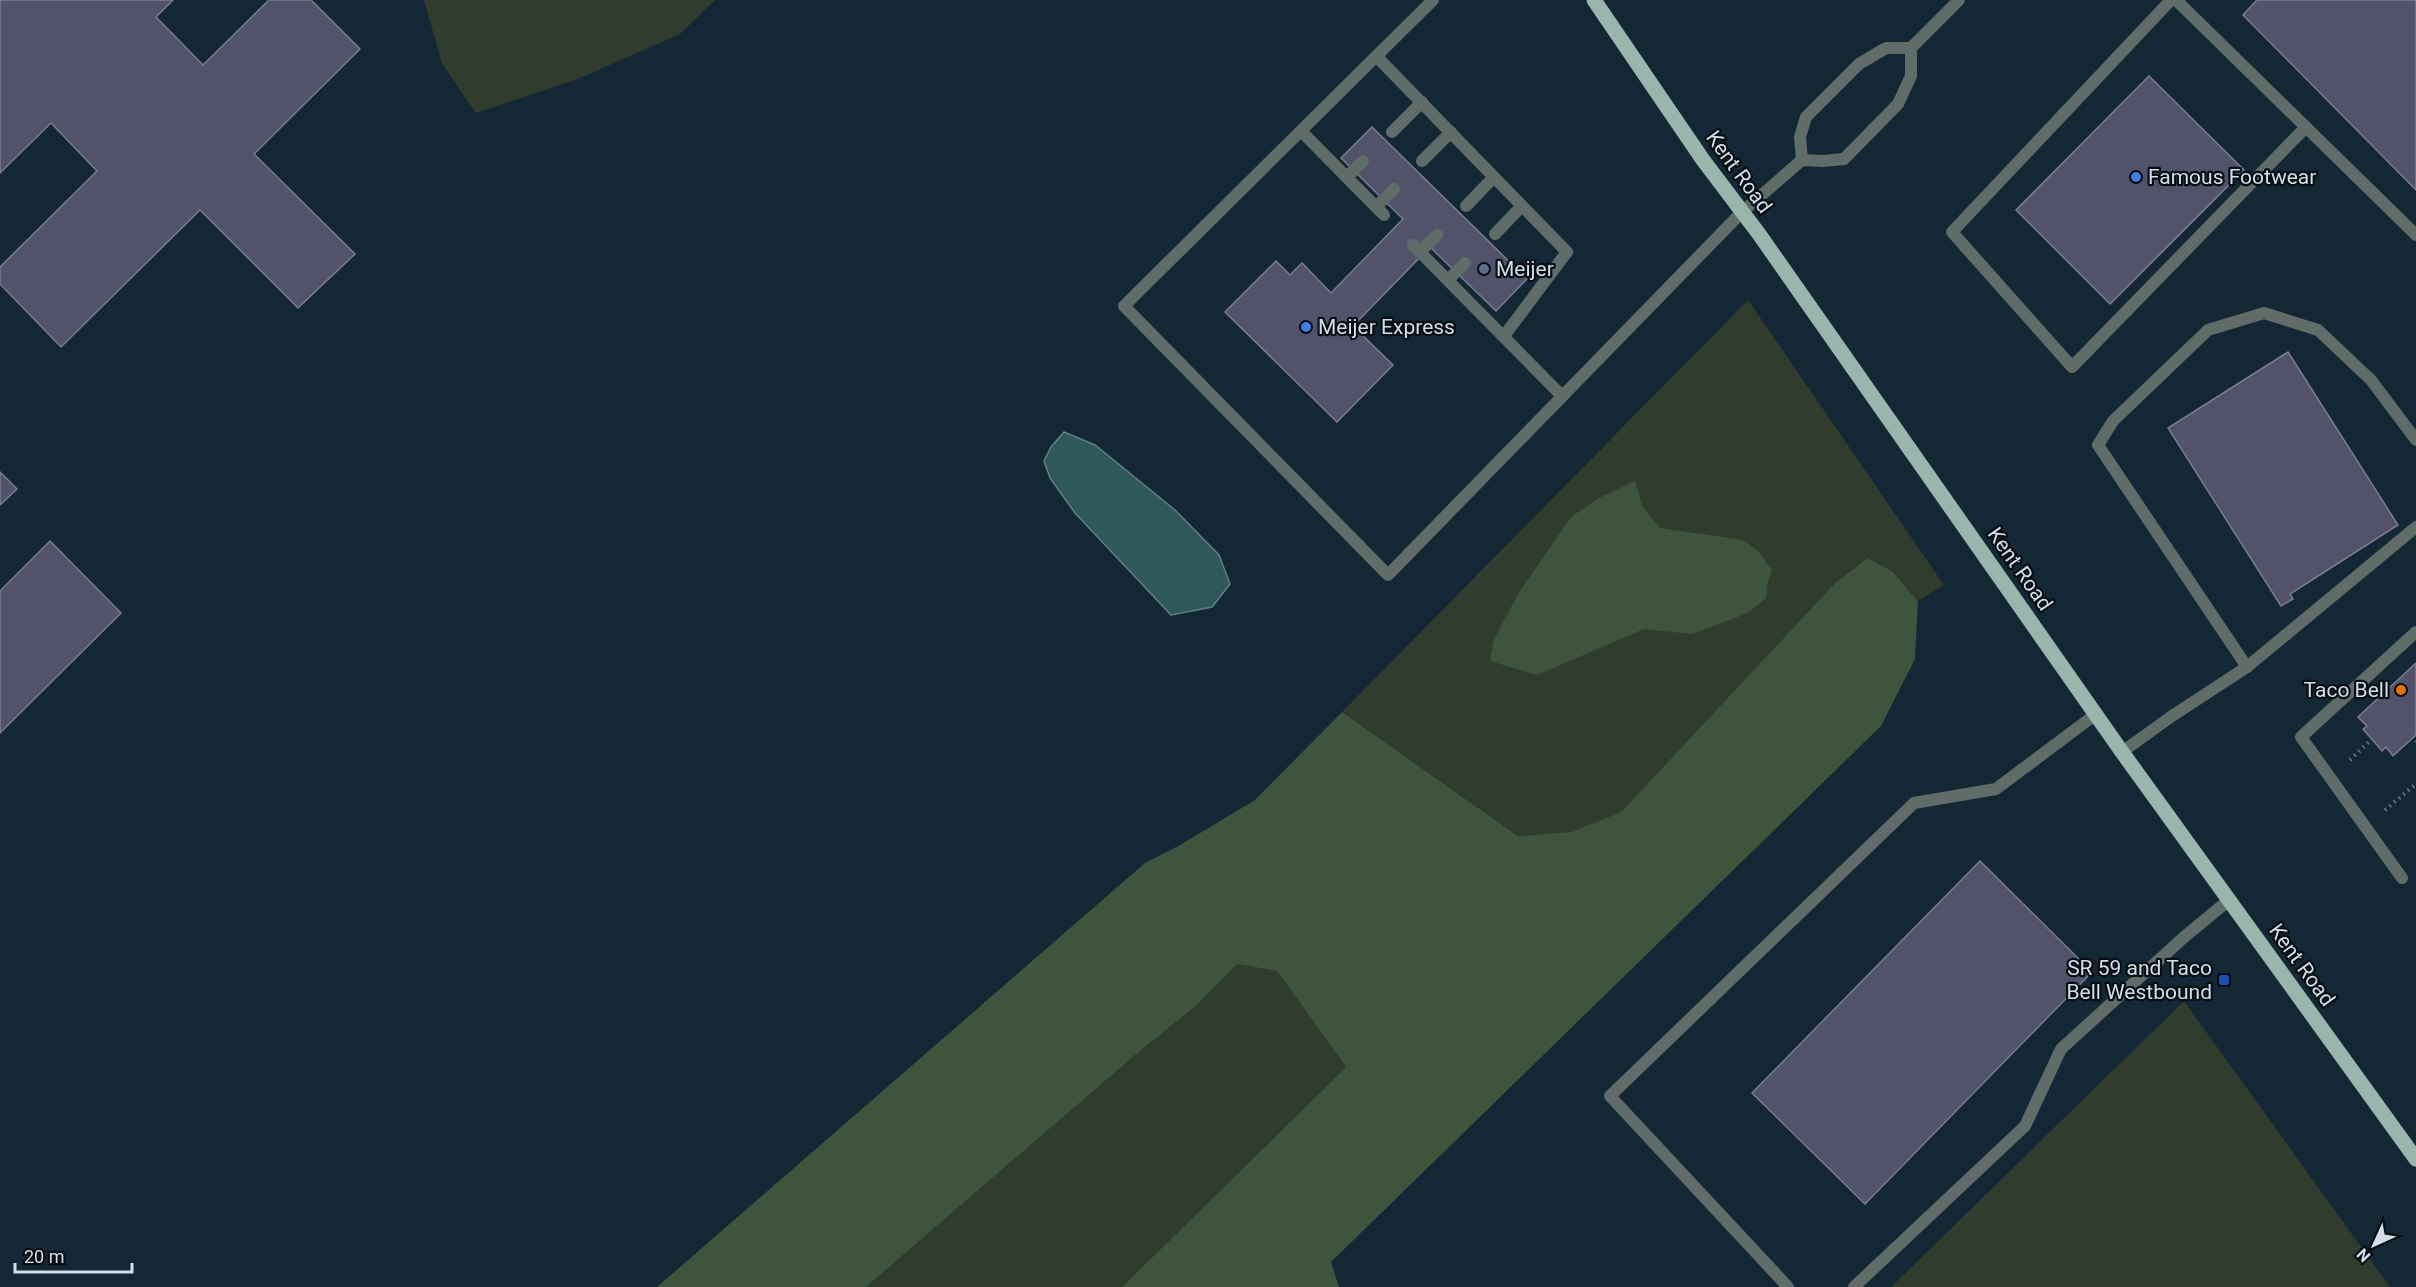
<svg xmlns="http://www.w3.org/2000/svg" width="2416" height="1287" font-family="Roboto,sans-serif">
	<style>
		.green { fill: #2f3c2e }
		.forest { fill: #3e543d }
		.water { fill: #2e5859; stroke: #5f8084; stroke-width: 1.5 }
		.building { fill: #52536a; stroke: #7a7c94; stroke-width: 1.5 }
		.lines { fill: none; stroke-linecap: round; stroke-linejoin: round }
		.path { stroke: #6a7b87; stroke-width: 4; stroke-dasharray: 1.5 4.5; stroke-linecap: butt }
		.lane { stroke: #606c68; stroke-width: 12 }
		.primary { stroke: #9ab5ac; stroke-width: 15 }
		.shop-dot { fill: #3f7fe0; stroke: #070f15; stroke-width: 2 }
		.service-dot { fill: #5c6f8a; stroke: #070f15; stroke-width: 2 }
		.food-dot { fill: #e8710a; stroke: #070f15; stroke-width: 2 }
		.transit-dot { fill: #1a4fb4; stroke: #070f15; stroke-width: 2 }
		.labels { text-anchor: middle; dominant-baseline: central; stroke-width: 4.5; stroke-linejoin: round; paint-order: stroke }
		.street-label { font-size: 21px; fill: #d2dee8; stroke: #070f15 }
		.poi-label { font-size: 21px; fill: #d2dee8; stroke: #070f15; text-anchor: start }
	</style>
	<rect width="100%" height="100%" fill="#132735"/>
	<g class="green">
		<path d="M424 0H715L680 34 578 79 476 113 442 64Z"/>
		<path d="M1748 300 1944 585 1918 601 1893 572 1834 584 1621 812 1571 832 1518 836 1342 712Z"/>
		<path d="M1237 964 1277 971 1346 1067 1122 1287H866L1134 1056 1196 1006Z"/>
		<path d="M2184 1001 2390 1287H1891Z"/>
	</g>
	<g class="forest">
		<path d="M1635 481 1642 506 1660 528 1743 540 1758 551 1772 570 1767 585 1766 598 1748 613 1692 634 1644 629 1537 675 1490 661 1494 639 1518 594 1571 517 1599 498Z"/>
		<path d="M1868 558 1893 572 1918 601 1915 659 1881 726 1331 1262 1339 1287H1122L1346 1067 1277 971 1237 964 1196 1006 1134 1056 866 1287H657L1145 863 1180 845 1255 800 1342 712 1518 836 1571 832 1621 812 1834 584Z"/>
	</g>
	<path class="water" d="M1064 432 1095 445 1175 510 1219 555 1230 584 1212 607 1171 615 1075 513 1050 478 1044 461 1051 447Z"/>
	<g class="building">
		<path d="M0 0H173L156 17 203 65 269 0H311L360 49 254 154 355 254 298 308 200 210 61 347 0 284V267L97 171 51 123 0 173Z"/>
		<path d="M2257 0H2416V190L2243 15Z"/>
		<path d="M2149 76 2244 170 2110 304 2016 210Z"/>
		<path d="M1372 127 1527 279 1496 311 1430 247 1353 326 1393 365 1337 422 1225 312 1276 261 1290 275 1302 263 1331 293 1403 219 1341 158Z"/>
		<path d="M2288 352 2398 525 2290 594 2293 599 2281 606 2168 428Z"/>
		<path d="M0 472 17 489 0 505Z"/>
		<path d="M50 541 121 613 0 733V591Z"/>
		<path d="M2416 663V735L2393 756 2386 747 2382 751 2363 729 2367 726 2358 717Z"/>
		<path d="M1980 861 2092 972 1865 1204 1752 1093Z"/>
	</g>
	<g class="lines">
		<g class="path">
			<path d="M2416 741V742"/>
			<path d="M2350 760 2372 739"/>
			<path d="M2385 810 2416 784"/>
		</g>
		<g class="lane">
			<path d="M1433 0 1124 306 1388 575 1742 212 1802 160 1823 161 1844 159 1898 104 1911 76V48"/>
			<path d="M2171 0 1952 232 2072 367 2306 127"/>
			<path d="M2176 0 2416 235"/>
			<path d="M1377 57 1567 252 1504 336"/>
			<path d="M1301 131 1384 215"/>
			<path d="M1392 132 1422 102"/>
			<path d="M1802 160 1800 137 1806 117 1859 64 1886 48H1911L1959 0"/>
			<path d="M1422 161 1451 132"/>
			<path d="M1347 177 1363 161"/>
			<path d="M1466 206 1494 177"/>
			<path d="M1376 207 1394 189"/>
			<path d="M1495 234 1522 206"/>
			<path d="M1413 245 1562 396"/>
			<path d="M1420 252 1437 235"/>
			<path d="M1448 280 1465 263"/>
			<path d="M2247 667 2098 445 2113 421 2208 330 2264 313 2318 330 2371 380 2416 440"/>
			<path d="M2122 752 2172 716 2247 667 2416 527"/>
			<path d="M2402 878 2301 737 2416 632"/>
			<path d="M1788 1287 1610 1096 1914 803 1996 789 2096 714"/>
			<path d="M1854 1287 2025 1126 2061 1049 2183 938 2229 900"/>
		</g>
		<path class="primary" d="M1594 0 1703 160 1759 234 2122 752 2416 1159"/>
	</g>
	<g class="shop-dot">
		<circle cx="2136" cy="177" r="6"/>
		<circle cx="1306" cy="327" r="6"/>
	</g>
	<circle class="service-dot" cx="1484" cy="269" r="6"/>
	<circle class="food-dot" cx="2401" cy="690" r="6"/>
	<rect class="transit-dot" x="2218" y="974" width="12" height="12" rx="3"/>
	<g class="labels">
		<g class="street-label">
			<text transform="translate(1739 172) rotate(54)">Kent Road</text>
			<text transform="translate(2020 569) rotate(55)">Kent Road</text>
			<text transform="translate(2302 965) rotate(54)">Kent Road</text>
		</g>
		<g class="poi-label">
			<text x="2148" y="177">Famous Footwear</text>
			<text x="1496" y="269">Meijer</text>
			<text x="1318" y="327">Meijer Express</text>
			<text x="2389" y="690" text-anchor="end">Taco Bell</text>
			<text x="2212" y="968" text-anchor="end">SR 59 and Taco<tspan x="2212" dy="24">Bell Westbound</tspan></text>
		</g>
	</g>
	<g transform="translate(2374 1245) rotate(225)" stroke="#070f15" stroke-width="4.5" paint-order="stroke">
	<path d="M0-4.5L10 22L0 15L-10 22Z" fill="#d2dee8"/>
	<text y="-9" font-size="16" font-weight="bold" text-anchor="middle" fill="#d2dee8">N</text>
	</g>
	<path d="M15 1263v9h117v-9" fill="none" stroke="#d2dee8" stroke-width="3"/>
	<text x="24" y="1263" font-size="18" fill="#d2dee8" stroke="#070f15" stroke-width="4.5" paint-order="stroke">20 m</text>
</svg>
